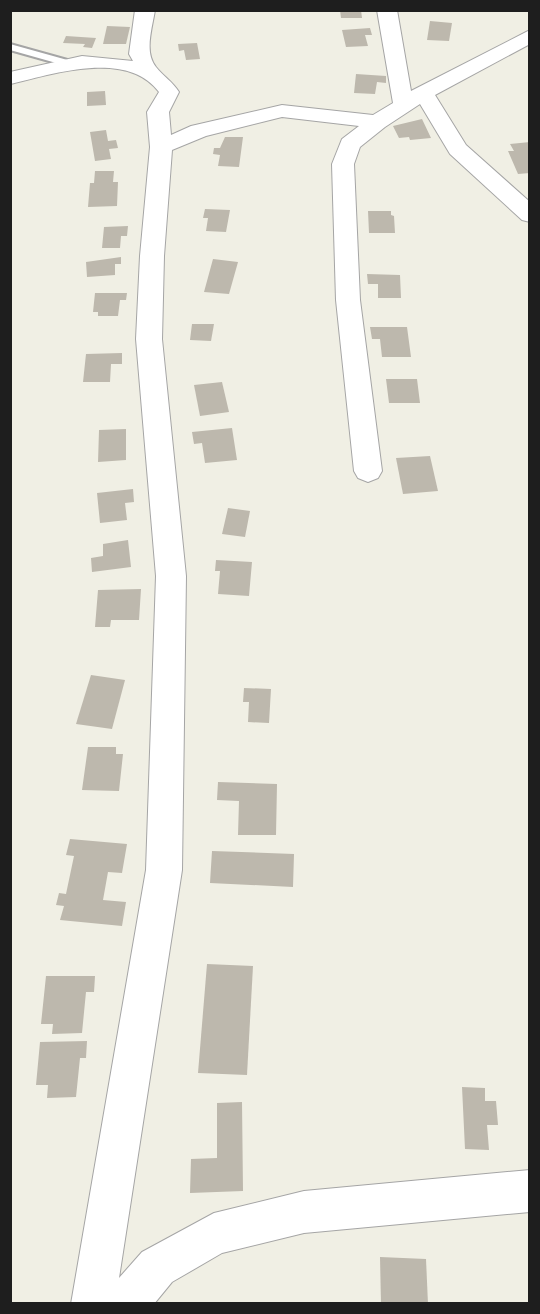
<svg xmlns="http://www.w3.org/2000/svg" width="540" height="1314" font-family="Manrope,sans-serif">
	<style>
		.building { fill: #bdb8ad }
		.lines { fill: none; stroke-linecap: round; stroke-linejoin: round }
		.service-casing { stroke: #a5a5a5; stroke-width: 4 }
		.minor-casing { stroke: #a5a5a5; stroke-width: 2 }
		.service { fill: #fff; fill-rule: evenodd }
		.minor { fill: #fff; fill-rule: evenodd }
	</style>
	<rect width="100%" height="100%" fill="#f0efe4"/>
	<g class="building">
		<path d="M340 10H361L362 18H341Z"/>
		<path d="M430 21 452 23 449 41 427 40Z"/>
		<path d="M107 26 130 27 126 44H103Z"/>
		<path d="M370 28 372 35H365L368 46 346 47 342 30Z"/>
		<path d="M66 36 96 38 92 48 83 47 85 44 63 43Z"/>
		<path d="M197 43 200 59 186 60 184 50 179 51 178 44Z"/>
		<path d="M356 74 386 76V83L377 82 375 94 354 93Z"/>
		<path d="M105 91 106 105 87 106V92Z"/>
		<path d="M422 119 431 138 410 140 409 137 399 138 393 126Z"/>
		<path d="M106 130 108 141 116 140 118 148 109 149 111 159 95 161 90 132Z"/>
		<path d="M225 137H243L239 167 218 166 220 155 213 154 214 148H220Z"/>
		<path d="M530 142V173L518 174 508 151H514L510 144Z"/>
		<path d="M95 171H114L113 182H118L117 206 88 207 90 183H94Z"/>
		<path d="M205 209 230 210 226 232 206 231 208 218H203Z"/>
		<path d="M368 211H391V215L394 216 395 233H369Z"/>
		<path d="M128 226 127 236H121L120 248H102L104 227Z"/>
		<path d="M121 257V264H115V275L87 277 86 262Z"/>
		<path d="M213 259 238 262 229 294 204 292Z"/>
		<path d="M367 274 400 275 401 298H378V284H368Z"/>
		<path d="M95 293H127L126 300H120L118 316H98V312H93Z"/>
		<path d="M192 324H214L211 341 190 340Z"/>
		<path d="M370 327H407L411 357H382L380 339H372Z"/>
		<path d="M122 353V364H111L110 382H83L86 354Z"/>
		<path d="M386 379H417L420 403H389Z"/>
		<path d="M222 382 229 412 200 416 194 385Z"/>
		<path d="M232 428 237 460 205 463 202 443 194 444 192 432Z"/>
		<path d="M126 429V460L98 462 99 430Z"/>
		<path d="M430 456 438 491 403 494 396 458Z"/>
		<path d="M133 489 134 502 125 503 127 520 100 523 97 493Z"/>
		<path d="M228 508 250 511 245 537 222 534Z"/>
		<path d="M128 540 131 567 92 572 91 558 103 556V544Z"/>
		<path d="M216 560 252 562 249 596 218 594 220 571H215Z"/>
		<path d="M141 589 139 620H111L110 627H95L98 590Z"/>
		<path d="M91 675 125 680 112 729 76 724Z"/>
		<path d="M244 688 271 689 269 723 248 722 249 702H243Z"/>
		<path d="M88 747H116V754H123L119 791 82 790Z"/>
		<path d="M218 782 277 784 276 835H238L239 801 217 800Z"/>
		<path d="M70 839 127 844 122 873 108 872 103 900 126 902 122 926 60 920 64 906 56 905 59 893 66 894 74 856 66 855Z"/>
		<path d="M212 851 294 854 293 887 210 883Z"/>
		<path d="M207 964 253 966 247 1075 198 1073Z"/>
		<path d="M46 976H95L94 992H86L82 1033 52 1034 53 1024H41Z"/>
		<path d="M87 1041 86 1058H80L76 1097 47 1098 48 1085H36L40 1042Z"/>
		<path d="M462 1087 485 1088V1101H496L498 1125H487L489 1150 465 1149Z"/>
		<path d="M242 1102 243 1191 190 1193 191 1159 217 1158V1103Z"/>
		<path d="M380 1257 426 1259 428 1304H381Z"/>
	</g>
	<g class="lines">
		<g class="service-casing">
			<path id="service" d="M10 44 71 61 72 63 67 66 10 50Z"/>
		</g>
		<g class="minor-casing">
			<path id="minor" d="M135 10H155C152 29 144 52 156 67 163 76 173 82 179 92L169 112 171 135 191 126 282 105 373 115 393 103 377 10H397L411 91 530 30V44L435 95 466 145 530 202V222L522 220 450 154 420 104 385 127 360 147 354 164 360 300 382 471 378 478 368 482 358 478 354 471 336 300 332 164 342 139 359 126 282 117 206 136 172 150 164 256 162 339 186 576 182 870 119 1278 142 1252 214 1213 304 1191 530 1170V1212L304 1233 222 1253 172 1282 154 1304H71L146 870 156 576 136 339 140 256 150 147 147 112 159 92C127 49 53 74 10 84V72L82 56 133 61 129 54Z"/>
		</g>
		<use href="#service" class="service"/>
		<use href="#minor" class="minor"/>
	</g>
	<rect width="540" height="1314" fill="none" stroke="#1e1e1e" stroke-width="24"/>
</svg>
